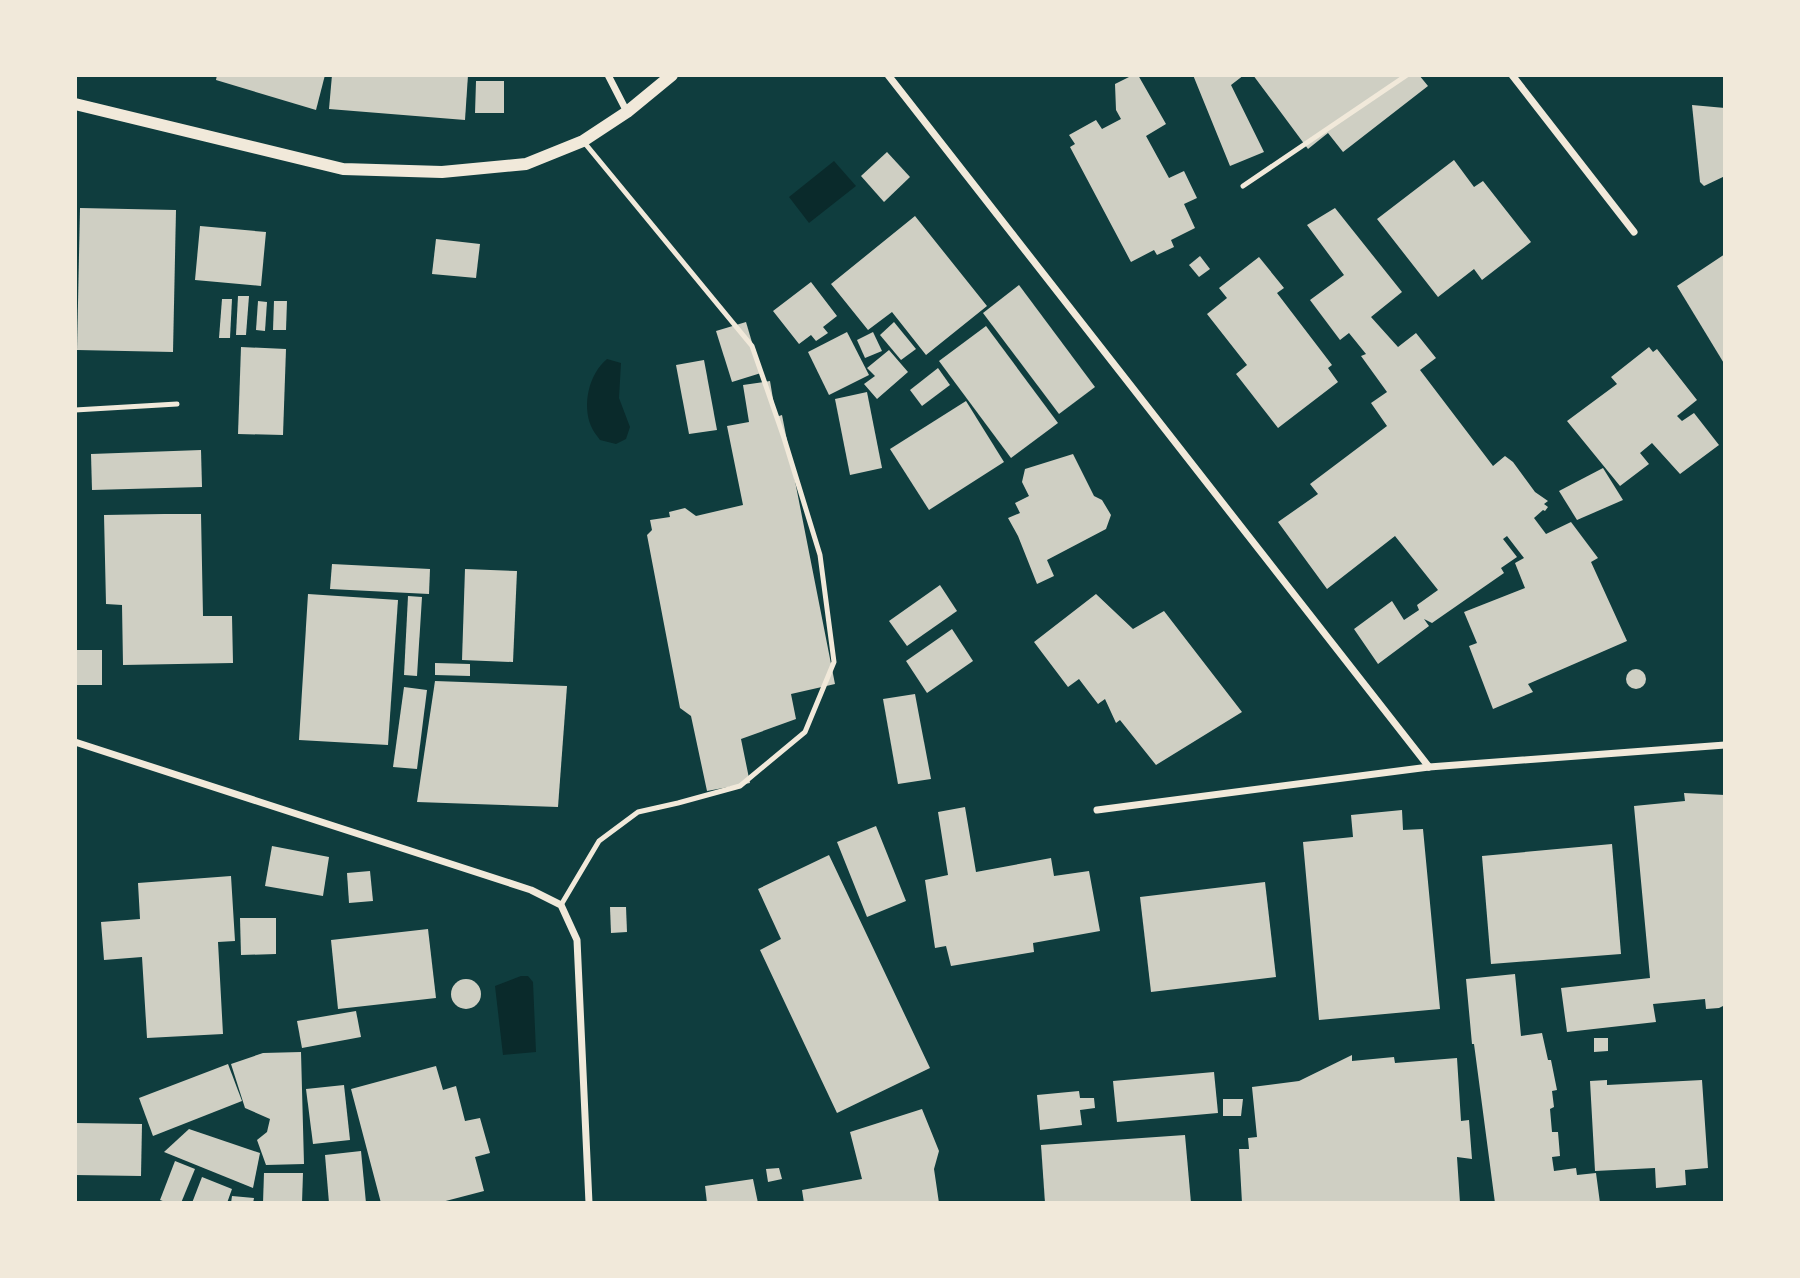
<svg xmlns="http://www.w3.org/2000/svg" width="1800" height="1278" font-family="'Space Grotesk',sans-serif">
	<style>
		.water { fill: #0a2a2b }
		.building { fill: #cfcfc3 }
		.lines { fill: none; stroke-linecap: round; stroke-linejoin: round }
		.service { stroke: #f1e9da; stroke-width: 5 }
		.minor { stroke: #f1e9da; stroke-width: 7 }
		.tertiary { stroke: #f1e9da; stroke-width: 12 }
	</style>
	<rect width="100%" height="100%" fill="#0f3d3e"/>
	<g class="water">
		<path d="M834 161 856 186 809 223 789 197Z"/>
		<path d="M607 359 621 363 619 398 630 427 626 439 616 444 600 440C597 436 593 431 591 426 582 404 589 374 607 359Z"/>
		<path d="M521 976H528L533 982 536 1052 503 1055 495 986Z"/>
	</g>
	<g class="building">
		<path d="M217 75H325L316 110 216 80Z"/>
		<path d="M332 75H468L465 120 329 109Z"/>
		<path d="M1133 75H1138L1166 124 1146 136 1169 178 1184 171 1197 198 1184 204 1195 228 1171 240 1174 247 1157 255 1154 250 1131 262 1070 147 1075 144 1069 135 1096 120 1102 129 1121 119 1116 110 1115 84Z"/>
		<path d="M1193 75H1244L1231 85 1264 152 1230 166Z"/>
		<path d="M1253 75H1419L1428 86 1343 152 1328 133 1308 149Z"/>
		<path d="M476 81H504V113H475Z"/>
		<path d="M1692 105 1725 108V176L1704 186 1700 182Z"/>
		<path d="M887 152 910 177 884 202 861 176Z"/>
		<path d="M1454 160 1474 187 1483 181 1531 242 1482 280 1474 269 1438 297 1377 219Z"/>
		<path d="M80 208 176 210 173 352 77 350Z"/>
		<path d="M1335 208 1402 292 1371 317 1398 347 1416 333 1436 358 1420 370 1493 466 1505 456 1513 462 1535 492 1548 501 1544 504 1548 507 1545 511 1543 510 1534 518 1546 534 1571 522 1598 558 1591 562 1627 641 1528 684 1533 692 1493 709 1469 646 1477 643 1464 612 1525 588 1515 563 1524 558 1507 536 1503 539 1517 557 1501 568 1504 573 1432 623 1424 619 1429 626 1378 664 1354 629 1392 601 1404 620 1419 610 1417 605 1438 590 1395 536 1327 589 1278 522 1318 494 1310 484 1387 426 1371 403 1387 392 1361 356 1366 354 1349 333 1340 340 1310 300 1344 275 1307 225Z"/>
		<path d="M915 216 987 306 926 355 892 312 868 330 831 284Z"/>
		<path d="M200 226 266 232 261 286 195 280Z"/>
		<path d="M436 239 480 244 476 278 432 274Z"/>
		<path d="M1725 254V365L1677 286Z"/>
		<path d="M1200 256 1210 269 1199 277 1189 265Z"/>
		<path d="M1259 257 1284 288 1277 293 1332 365 1328 368 1338 382 1278 428 1236 374 1247 365 1207 314 1227 298 1219 288Z"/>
		<path d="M811 282 837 316 823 327 828 333 816 341 811 335 799 344 773 311Z"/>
		<path d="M1019 285 1095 387 1059 414 983 313Z"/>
		<path d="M238 296H249L246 335H236Z"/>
		<path d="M222 299H232L230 338H219Z"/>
		<path d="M258 301 267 302 265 331 256 330Z"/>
		<path d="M274 301H287L286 330H273Z"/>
		<path d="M746 322 761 373 732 382 716 331Z"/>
		<path d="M894 322 916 349 901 360 880 335Z"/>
		<path d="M986 326 1058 423 1011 458 939 361Z"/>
		<path d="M847 332 869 375 829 395 808 352Z"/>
		<path d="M873 332 882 351 865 358 857 340Z"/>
		<path d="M241 347 286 349 283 435 238 434Z"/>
		<path d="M1649 347 1653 352 1657 349 1697 400 1677 416 1682 421 1694 413 1719 445 1680 474 1652 443 1640 453 1649 464 1620 486 1567 421 1617 384 1611 377Z"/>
		<path d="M889 350 908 372 877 399 864 384 875 376 867 368Z"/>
		<path d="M704 360 717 430 689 434 676 365Z"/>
		<path d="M938 368 950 385 922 406 910 390Z"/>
		<path d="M770 381 776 417 782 415 835 684 791 694 796 719 741 739 750 783 707 791 691 716 680 708 647 535 652 530 650 520 670 517 669 512 685 508 696 516 743 505 727 426 749 422 743 385Z"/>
		<path d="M867 392 882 468 850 475 835 399Z"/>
		<path d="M966 401 1004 462 929 510 890 449Z"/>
		<path d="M201 450 202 487 92 490 91 454Z"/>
		<path d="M1073 454 1094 496 1102 500 1111 515 1106 529 1047 560 1054 576 1037 584 1018 536 1008 518 1020 513 1015 503 1029 496 1022 482 1025 469Z"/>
		<path d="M1603 468 1623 500 1577 520 1559 491Z"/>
		<path d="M164 514H201L203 616H232L233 663 123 665 122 605 106 604 104 515Z"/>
		<path d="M332 564 430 569 429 594 330 589Z"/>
		<path d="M465 569 517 571 513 662 462 660Z"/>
		<path d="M940 585 957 611 907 646 889 621Z"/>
		<path d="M308 594 398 600 388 745 299 740Z"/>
		<path d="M1096 594 1133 629 1164 611 1242 712 1156 765 1120 720 1116 723 1105 699 1098 704 1079 679 1068 687 1034 642Z"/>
		<path d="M408 596 422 597 417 676 404 675Z"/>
		<path d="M952 629 973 661 927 693 906 661Z"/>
		<rect x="75" y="650" width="27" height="35"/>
		<path d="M435 663 470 664V676L435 675Z"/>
		<circle cx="1636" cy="679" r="10"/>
		<path d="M435 681 567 686 558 807 417 802Z"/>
		<path d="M404 687 427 690 417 769 393 767Z"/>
		<path d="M915 694 931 779 898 784 883 699Z"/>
		<path d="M1684 793 1725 795V1005L1719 1008 1706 1009 1705 999 1653 1004 1656 1022 1567 1032 1561 988 1650 978 1634 806 1685 801Z"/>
		<path d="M965 807 976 872 1051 858 1054 876 1089 871 1100 931 1033 943 1034 952 951 966 946 946 935 948 925 880 948 875 938 812Z"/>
		<path d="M1402 810 1403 830 1423 829 1440 1009 1319 1020 1303 842 1353 837 1351 815Z"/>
		<path d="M876 826 906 901 867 917 837 842Z"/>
		<path d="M1612 844 1621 954 1491 964 1482 856Z"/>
		<path d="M272 846 329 857 323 896 265 886Z"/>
		<path d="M829 855 930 1068 837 1113 760 950 781 939 758 889Z"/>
		<path d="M370 871 373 901 349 903 347 873Z"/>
		<path d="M231 876 235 941 218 942 223 1034 147 1038 142 957 104 960 101 922 140 919 138 883Z"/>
		<path d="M1265 882 1276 977 1151 992 1140 897Z"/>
		<path d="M610 907H626L627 932 611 933Z"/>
		<path d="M240 918H276V954L241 955Z"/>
		<path d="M428 929 436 998 338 1009 331 940Z"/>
		<path d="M1515 974 1521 1036 1542 1033 1548 1060H1551L1557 1090 1552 1091 1554 1107 1550 1109 1552 1132H1558L1560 1156 1552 1157 1554 1171 1576 1168 1577 1175 1596 1173 1600 1203H1495L1474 1044H1472L1466 979Z"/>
		<circle cx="466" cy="994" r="15"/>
		<path d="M356 1011 361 1037 302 1048 297 1021Z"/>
		<path d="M1594 1038H1608V1051L1594 1052Z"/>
		<path d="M301 1052 304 1164 266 1165 257 1140 267 1132 270 1119 245 1108 231 1064 263 1053Z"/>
		<path d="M1352 1055V1061L1394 1057 1395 1063 1457 1058 1461 1121 1469 1120 1472 1159 1457 1157 1460 1203H1242L1239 1149H1249L1248 1138 1257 1137 1252 1087 1299 1081Z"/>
		<path d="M228 1064 242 1101 153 1136 139 1098Z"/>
		<path d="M436 1066 443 1090 456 1086 465 1121 480 1118 490 1153 475 1157 484 1191 438 1203H381L351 1089Z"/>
		<path d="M1214 1072 1218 1113 1117 1122 1113 1081Z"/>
		<path d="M1607 1080V1085L1702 1080 1708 1168 1685 1170 1686 1185 1656 1188 1655 1168 1595 1171 1590 1081Z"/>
		<path d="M344 1085 350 1140 313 1144 306 1089Z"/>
		<path d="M1079 1091 1080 1098H1094L1095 1108 1080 1110 1082 1125 1040 1130 1037 1095Z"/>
		<path d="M1223 1099H1243L1241 1116H1223Z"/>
		<path d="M922 1109 939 1151 934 1169 939 1203H804L802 1190 862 1179 850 1132Z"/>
		<path d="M75 1123 142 1124 141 1176 75 1175Z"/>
		<path d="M189 1129 260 1153 253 1188 164 1152Z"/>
		<path d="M1185 1135 1191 1203H1045L1041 1145Z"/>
		<path d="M361 1151 366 1203H329L325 1155Z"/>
		<path d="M175 1161 195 1169 181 1203H168L160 1200Z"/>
		<path d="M779 1168 782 1179 768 1182 766 1169Z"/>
		<path d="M264 1173H303L302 1203H263Z"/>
		<path d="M202 1177 232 1189 227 1203H192Z"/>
		<path d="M753 1179 758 1203H707L705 1186Z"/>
		<path d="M232 1196 254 1198 253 1203H231Z"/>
	</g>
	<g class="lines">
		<g class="service">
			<path d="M1243 186 1407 75"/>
			<path d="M75 410 177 404"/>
			<path d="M561 905 599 841 638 812 678 803 740 786 805 732 834 662 820 555 784 438 752 346 583 141"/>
		</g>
		<g class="minor">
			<path d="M608 75 627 112"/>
			<path d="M888 75 1429 767"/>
			<path d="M1512 75 1634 232"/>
			<path d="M75 742 531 890 561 905 577 940 589 1203"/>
			<path d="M1097 810 1429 767 1725 745"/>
		</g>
		<path class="tertiary" d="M75 104 343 169 442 172 526 164 583 141 627 112 672 75"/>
	</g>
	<rect width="1800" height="1278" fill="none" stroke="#f1e9da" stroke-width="154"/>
</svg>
